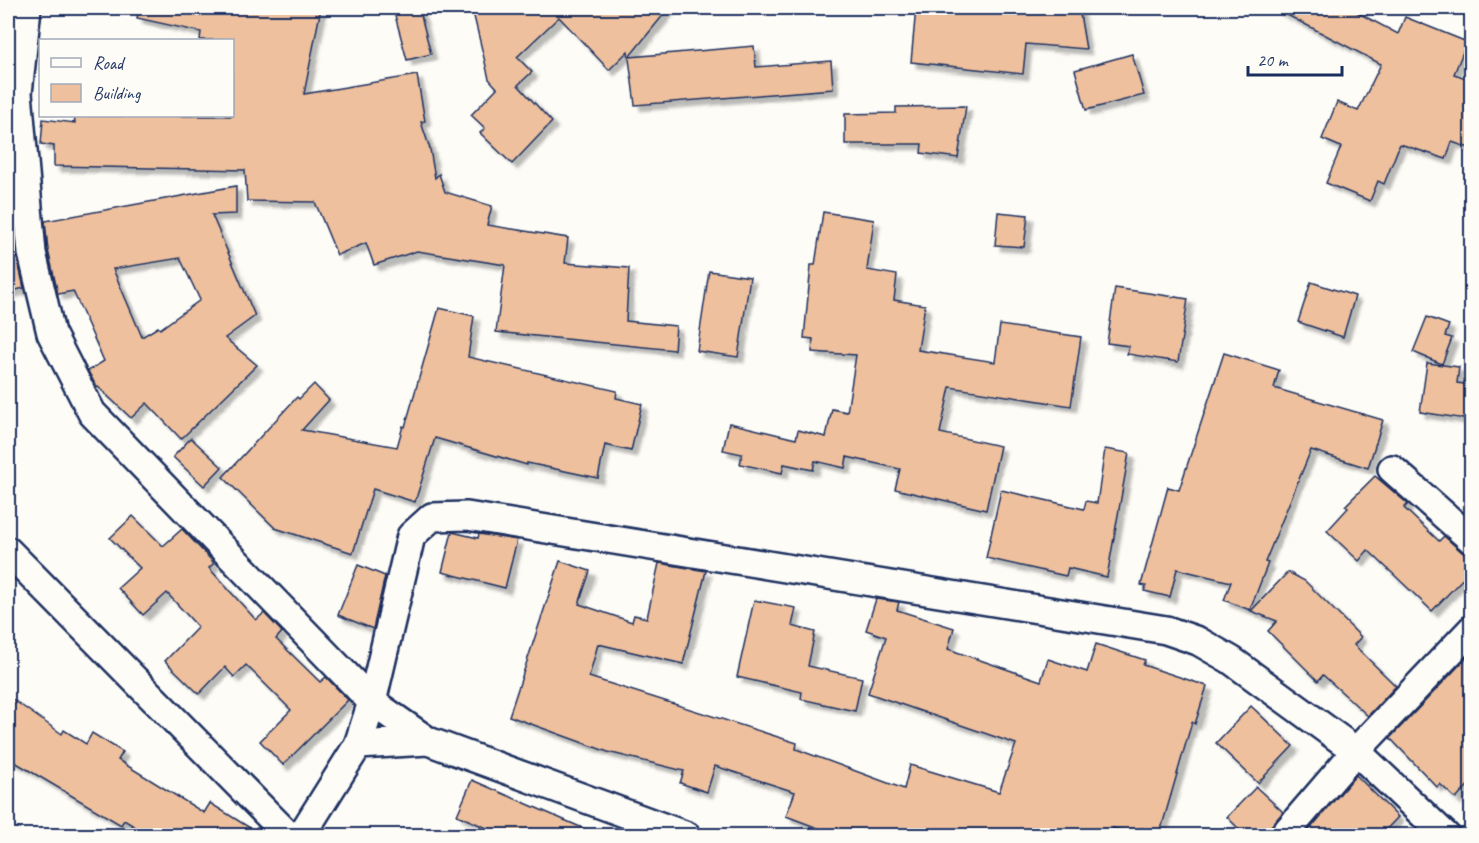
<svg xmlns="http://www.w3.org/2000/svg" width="1479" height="843" font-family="Caveat,sans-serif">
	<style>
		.building { fill: #eec09d; stroke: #1b2f5e; stroke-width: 1.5; fill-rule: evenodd; filter: url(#shadow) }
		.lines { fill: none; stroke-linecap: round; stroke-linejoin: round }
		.street-casing { stroke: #1b2f5e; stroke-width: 32 }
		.street { stroke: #fdfcf7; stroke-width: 27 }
	</style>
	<defs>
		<filter id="shadow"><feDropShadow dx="5.5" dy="5.5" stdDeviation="1.5" flood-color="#0004"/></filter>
	</defs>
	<rect width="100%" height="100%" fill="#fdfcf7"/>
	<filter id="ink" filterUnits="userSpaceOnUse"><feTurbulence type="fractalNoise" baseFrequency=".0167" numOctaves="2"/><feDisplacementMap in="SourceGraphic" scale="12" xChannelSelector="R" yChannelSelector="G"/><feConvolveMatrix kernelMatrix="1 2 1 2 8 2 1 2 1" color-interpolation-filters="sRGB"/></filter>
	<g filter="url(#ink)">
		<g class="building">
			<path d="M139 8H321L304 94 417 75 425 121 421 122 430 149 435 178 439 174 445 192 492 206 487 225 568 238 565 263 629 268 626 321 676 326 674 350 496 332 505 265 417 251 374 265 366 243 337 255 315 202 247 201 245 170 54 166V146L41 144 43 119 75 123 74 116H232V40H200L201 32 137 18Z"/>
			<path d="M393 8H419L431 54 407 60Z"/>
			<path d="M472 8H669L629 57 754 46 756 67 831 61 833 89 635 105 628 51 609 70 559 17 517 57 532 72 518 85 552 122 512 164 480 133 485 128 471 115 497 88 489 79Z"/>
			<path d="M916 8H1079L1086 49 1026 44 1023 74 911 62Z"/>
			<path d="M1274 8H1349L1398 34 1405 17 1467 42 1454 74 1472 80V149L1452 142 1446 159 1400 144 1384 184 1378 181 1370 201 1326 183 1341 147 1322 139 1337 102 1358 111 1381 64Z"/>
			<path d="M1132 54 1144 95 1086 110 1075 70Z"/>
			<path d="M966 106 958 158 921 153 922 144H845V114L896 113V107Z"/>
			<path d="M236 186V214L212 215 255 316 225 338 257 365 181 439 147 403 131 418 95 384 88 371 104 361 73 291 58 294 48 250 45 221ZM180 258 200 300 160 329 158 327 142 337 113 269Z"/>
			<path d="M823 212 874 220 867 270 897 275 894 300 925 305 918 350 995 362 1000 325 1081 337 1071 406 950 387 940 433 1000 446 986 510 895 489 900 469 847 457 845 468 815 461 813 470 784 464 782 473 740 464 742 454 723 450 729 423 796 439 798 430 826 437 832 409 847 412 856 355 812 352 813 339 804 338 811 265H815Z"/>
			<path d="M998 212 1028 215 1024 247 995 245Z"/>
			<path d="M17 257 24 288 8 292V260Z"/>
			<path d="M709 271 750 277 738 357 697 351Z"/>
			<path d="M1311 282 1355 296 1343 337 1298 322Z"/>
			<path d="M1115 288 1188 299 1178 362 1127 354 1129 346 1107 343Z"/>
			<path d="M439 308 474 316 468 357 617 391 616 398 642 404 631 451 605 445 598 478 527 463V465L435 438 415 502 373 489 353 553 275 528 223 477 297 397 299 399 314 384 329 400 302 430 397 447 403 426 405 427Z"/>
			<path d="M1427 317 1449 325 1445 336 1452 338 1442 364 1413 352Z"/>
			<path d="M1224 353 1279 370 1274 388 1383 420 1368 468 1311 450 1265 562 1268 563 1250 610 1224 600 1231 582 1177 569 1170 597 1144 591 1146 586 1141 585 1168 487 1179 490Z"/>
			<path d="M1427 363 1459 367 1457 383 1472 385V420L1420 412Z"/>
			<path d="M191 438 222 467 204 486 173 457Z"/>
			<path d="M1105 449 1129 453 1107 577 1068 568 1066 576 986 558 1001 490 1084 509 1086 501 1097 503Z"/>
			<path d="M1375 476 1408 504 1404 508 1439 541 1444 536 1462 552 1472 555V569L1432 611 1368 550 1359 561 1327 531 1348 508 1345 506Z"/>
			<path d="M133 516 163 546 182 529 214 563 209 568 256 620 264 613 282 632 276 639 320 682 326 677 348 700 283 765 260 741 291 710 246 665 234 677 225 667 199 694 165 661 198 627 167 593 143 615 118 588 140 568 110 538Z"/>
			<path d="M452 532 478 538 479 534 517 540 505 588 442 572Z"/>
			<path d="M560 561 590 571 579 604 632 622 634 615 647 618 659 563 706 571 683 664 598 644 589 677 797 743 796 749 904 789 910 765 999 792 1016 744 868 693 886 637 866 630 876 599 899 602 897 610 954 628 948 649 1041 681 1048 659 1087 672 1096 644 1145 660 1143 665 1207 686 1195 724 1192 722 1160 833 1141 828 1139 834 1113 828 1111 836H903L883 830 880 836H839L786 816 795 792 715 766 707 792 680 783 684 771 608 752 509 716Z"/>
			<path d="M358 565 385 576 373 629 338 615Z"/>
			<path d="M1288 572 1305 581 1361 637 1354 645 1396 686 1368 716 1323 675 1318 681 1268 631 1277 621 1251 611Z"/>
			<path d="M754 600 796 608 792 626 815 632 808 666 862 678 855 711 801 699 802 692 737 677Z"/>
			<path d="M1472 652V781L1456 799 1440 784 1437 787 1390 738Z"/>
			<path d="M8 696 62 734 64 730 86 744 92 733 123 752 118 760 204 813 210 803 263 836H150L124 820 121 825 8 758Z"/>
			<path d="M1251 706 1293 746 1258 783 1216 743Z"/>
			<path d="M1356 775 1398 817 1380 836H1304Z"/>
			<path d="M472 780 601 836H505L457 815Z"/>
			<path d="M1256 787 1283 812 1271 826 1268 836H1246L1227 817Z"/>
		</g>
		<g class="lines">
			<g class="street-casing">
				<g id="street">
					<path d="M27 8 18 93 32 253 51 333 92 413 372 702 358 745"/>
					<path d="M1392 469 1472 540"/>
					<path d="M8 551 289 836"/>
					<path d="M428 741 372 702 411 536 432 517 467 516 1166 630 1198 641 1231 660 1356 751 1446 836"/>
					<path d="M301 836 358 745 428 741 687 836"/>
					<path d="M1283 836 1356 751 1472 629"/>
				</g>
			</g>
			<use href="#street" class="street"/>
		</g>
	</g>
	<rect width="1479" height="843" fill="none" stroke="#fdfcf7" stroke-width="30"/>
	<rect x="15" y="15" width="1449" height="813" fill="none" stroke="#1b2f5e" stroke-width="2" filter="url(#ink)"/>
	<rect x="39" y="39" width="195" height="78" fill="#fdfcf7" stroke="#a3aaba" stroke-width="1.5"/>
	<rect x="51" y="58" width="30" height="9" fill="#fdfcf7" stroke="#a3aaba" stroke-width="1.5"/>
	<text x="93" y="69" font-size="18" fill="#1b2f5e">Road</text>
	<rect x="51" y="84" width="30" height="18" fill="#eec09d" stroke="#a3aaba" stroke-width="1.5"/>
	<text x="93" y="99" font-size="18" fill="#1b2f5e">Building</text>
	<path d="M1248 66v9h94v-9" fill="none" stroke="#1b2f5e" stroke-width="3"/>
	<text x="1257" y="66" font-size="18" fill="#1b2f5e" stroke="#fdfcf7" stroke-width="4.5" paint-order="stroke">20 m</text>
</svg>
